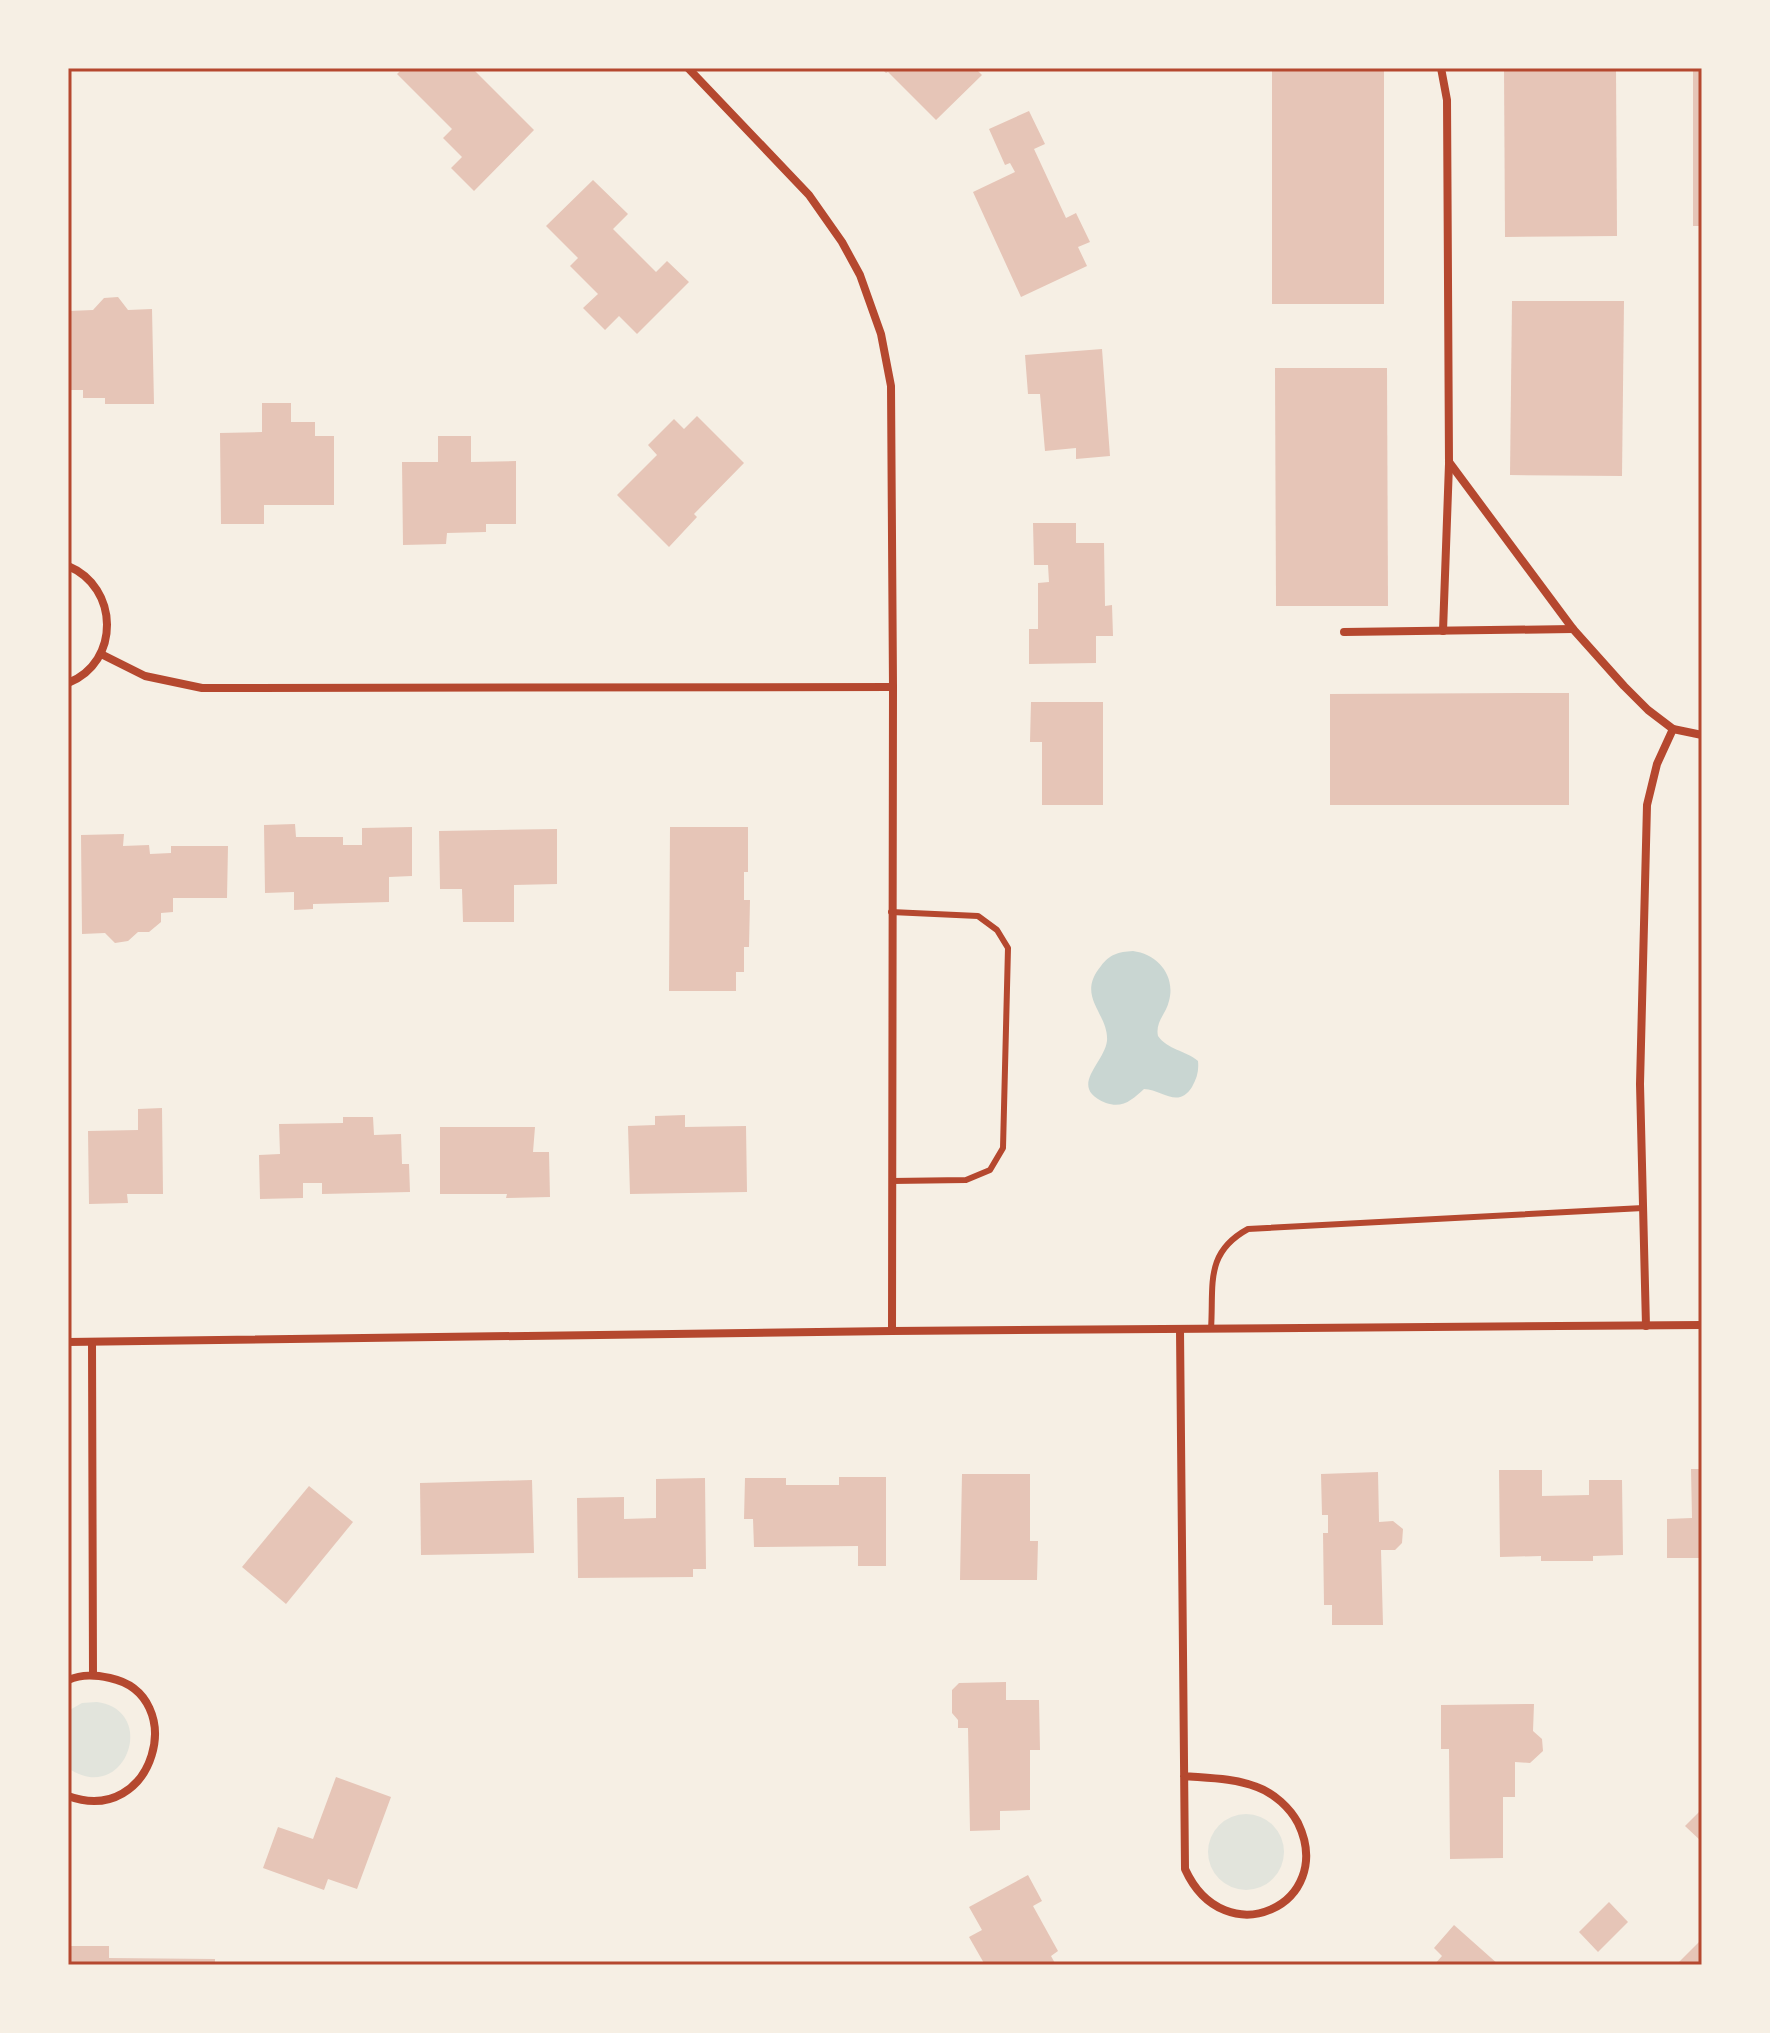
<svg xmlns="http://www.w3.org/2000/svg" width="1770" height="2033" font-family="'Fira Sans Condensed',sans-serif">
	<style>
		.green { fill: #e2e4dc }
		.water { fill: #c9d6d2 }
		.building { fill: #e6c5b7 }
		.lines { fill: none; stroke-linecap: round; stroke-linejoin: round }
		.service { stroke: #b5482f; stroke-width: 6 }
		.minor { stroke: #b5482f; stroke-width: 8 }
		.neatline { fill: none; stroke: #b5482f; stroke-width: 3 }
	</style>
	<rect width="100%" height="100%" fill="#f6efe4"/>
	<g class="green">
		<path d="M97 1702C160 1711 124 1807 68 1768V1711L82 1703Z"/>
		<circle cx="1246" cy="1852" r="38"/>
	</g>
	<path class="water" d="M1133 951C1157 954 1176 975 1169 1001 1166 1014 1155 1022 1158 1036 1168 1050 1185 1050 1198 1061 1199 1071 1197 1078 1192 1087 1178 1109 1163 1090 1144 1089 1133 1099 1123 1109 1106 1103 1067 1087 1104 1064 1107 1041 1109 1013 1075 997 1101 966 1110 954 1118 952 1133 951Z"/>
	<g class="building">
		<path d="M403 68H472L534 130 474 191 451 168 462 157 443 138 452 129 397 74Z"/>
		<path d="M881 68H975L982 75 936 120 888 72 886 73Z"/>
		<rect x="1272" y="68" width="112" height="236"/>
		<path d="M1504 68H1616L1617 236 1505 237Z"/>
		<rect x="1693" y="68" width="9" height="158"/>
		<path d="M1029 111 1045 144 1034 149 1066 218 1076 213 1090 242 1078 247 1087 266 1021 297 973 192 1015 172 1010 163 1005 165 989 129Z"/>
		<path d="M593 180 628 214 613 229 656 272 667 261 689 282 637 334 619 316 605 330 583 308 598 294 570 266 578 258 546 226Z"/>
		<path d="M118 297 128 310 152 309 154 404H105V398H83V390H68L69 311 93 310 104 298Z"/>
		<path d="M1512 301H1624L1622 476 1510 475Z"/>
		<path d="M1102 349 1110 456 1076 459V448L1045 451 1040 394H1028L1025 355Z"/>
		<path d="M1275 368H1387L1388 606H1276Z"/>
		<path d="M262 403H291V422H315V436H334V505H264V524H221L220 433 262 432Z"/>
		<path d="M697 416 744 463 694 514 697 517 669 547 617 495 657 455 648 445 674 419 684 429Z"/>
		<path d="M438 436H471V462L516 461V524H486V532L447 533 446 544 403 545 402 462H438Z"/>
		<path d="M1033 523H1076V543H1104L1105 606 1112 605 1113 636H1096V663L1029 664V629H1038V583L1049 582 1048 565H1034Z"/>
		<path d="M1519 693H1569V805H1330V694Z"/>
		<path d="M1031 702H1103V805H1042V742H1030Z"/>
		<path d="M295 824 296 837H343V845H362V828L412 827V876L389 877V902L313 904V909L294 910V892L265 893 264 825Z"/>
		<path d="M670 827H748V872H744V900H750L749 947H744V972H736V991H669Z"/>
		<path d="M557 829V884L514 885V922H463L462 889H440L439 831Z"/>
		<path d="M124 834 123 846 149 845 150 854 171 853V846H228L227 898H173V912L161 913V922L149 932H138L128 941 115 943 105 933 82 934 81 835Z"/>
		<path d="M162 1108 163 1194H127L128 1203 89 1204 88 1131 138 1130V1109Z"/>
		<path d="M685 1115V1127L746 1126 747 1192 630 1194 628 1126 655 1125V1116Z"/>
		<path d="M343 1117H373L374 1135 401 1134 402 1164H409L410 1192 322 1194V1183H303V1198L260 1199 259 1155 280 1154 279 1124 343 1123Z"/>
		<path d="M440 1127H535L533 1152H549L550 1197 506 1198 507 1194H440Z"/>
		<path d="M1691 1469H1702V1558H1667V1519L1692 1518Z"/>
		<path d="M1499 1470H1542V1496L1589 1495V1480H1622L1623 1555 1593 1556V1561H1541V1556L1500 1557Z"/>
		<path d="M1378 1472 1379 1522 1393 1521 1403 1529 1402 1543 1395 1550H1381L1383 1625H1332V1605H1324L1323 1533H1328V1515H1322L1321 1474Z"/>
		<path d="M962 1474H1030V1541H1038L1037 1580H960Z"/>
		<path d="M839 1477H886V1566H858V1546L754 1547 753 1519H744L745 1478H786V1485H839Z"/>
		<path d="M705 1478 706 1569H693V1577L578 1578 577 1498 624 1497V1519L656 1518V1479Z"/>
		<path d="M532 1480 534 1553 421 1555 420 1483Z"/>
		<path d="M309 1486 353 1522 286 1604 242 1567Z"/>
		<path d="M1006 1682V1700H1039L1040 1750H1030V1810L1000 1811V1830L970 1831 968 1728H958V1720L952 1713V1690L959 1683Z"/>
		<path d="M1534 1704 1533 1731 1542 1739 1543 1751 1530 1763 1515 1762V1797H1503V1858L1450 1859 1449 1749H1441V1705Z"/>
		<path d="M336 1777 391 1797 357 1889 328 1879 324 1890 263 1868 278 1827 313 1839Z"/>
		<path d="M1702 1809V1842L1685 1826Z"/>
		<path d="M1028 1875 1042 1901 1033 1906 1058 1951 1051 1956 1056 1965H985L969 1937 982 1930 969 1907Z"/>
		<path d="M1609 1902 1628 1922 1598 1952 1579 1932Z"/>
		<path d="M1454 1925 1499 1965H1434L1442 1956 1434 1948Z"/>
		<path d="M1699 1942 1702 1944V1965H1676Z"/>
		<path d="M68 1946H109V1958L215 1959V1965H68Z"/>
	</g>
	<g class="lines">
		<g class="service">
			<path d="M891 912 978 916 997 930 1008 948 1003 1148 990 1170 966 1180 892 1181"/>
			<path d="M1211 1329C1214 1285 1204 1253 1248 1229L1643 1208"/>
		</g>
		<g class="minor">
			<path d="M688 68 809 195 842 242 860 275 881 334 891 386 893 687 892 1331"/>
			<path d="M1441 68 1447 100 1449 462 1573 629 1624 686 1648 710 1673 729"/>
			<path d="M68 566C119 587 121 662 68 683"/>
			<path d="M1443 631 1449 464"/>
			<path d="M1344 632 1573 629"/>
			<path d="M101 654 145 676 202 688 893 687"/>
			<path d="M1646 1326 1640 1084 1647 805 1657 764 1673 729 1702 735"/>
			<path d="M1180 1330 1185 1869C1225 1957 1337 1904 1298 1823 1290 1808 1274 1793 1257 1787 1234 1778 1208 1778 1184 1776"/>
			<path d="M68 1342 892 1331 1702 1325"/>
			<path d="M92 1342 93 1674"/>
			<path d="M68 1680C83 1674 95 1675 110 1678 190 1695 155 1828 68 1796"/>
		</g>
	</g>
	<rect width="1770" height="2033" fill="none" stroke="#f6efe4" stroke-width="140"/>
	<rect x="70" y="70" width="1630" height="1893" class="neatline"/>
</svg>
